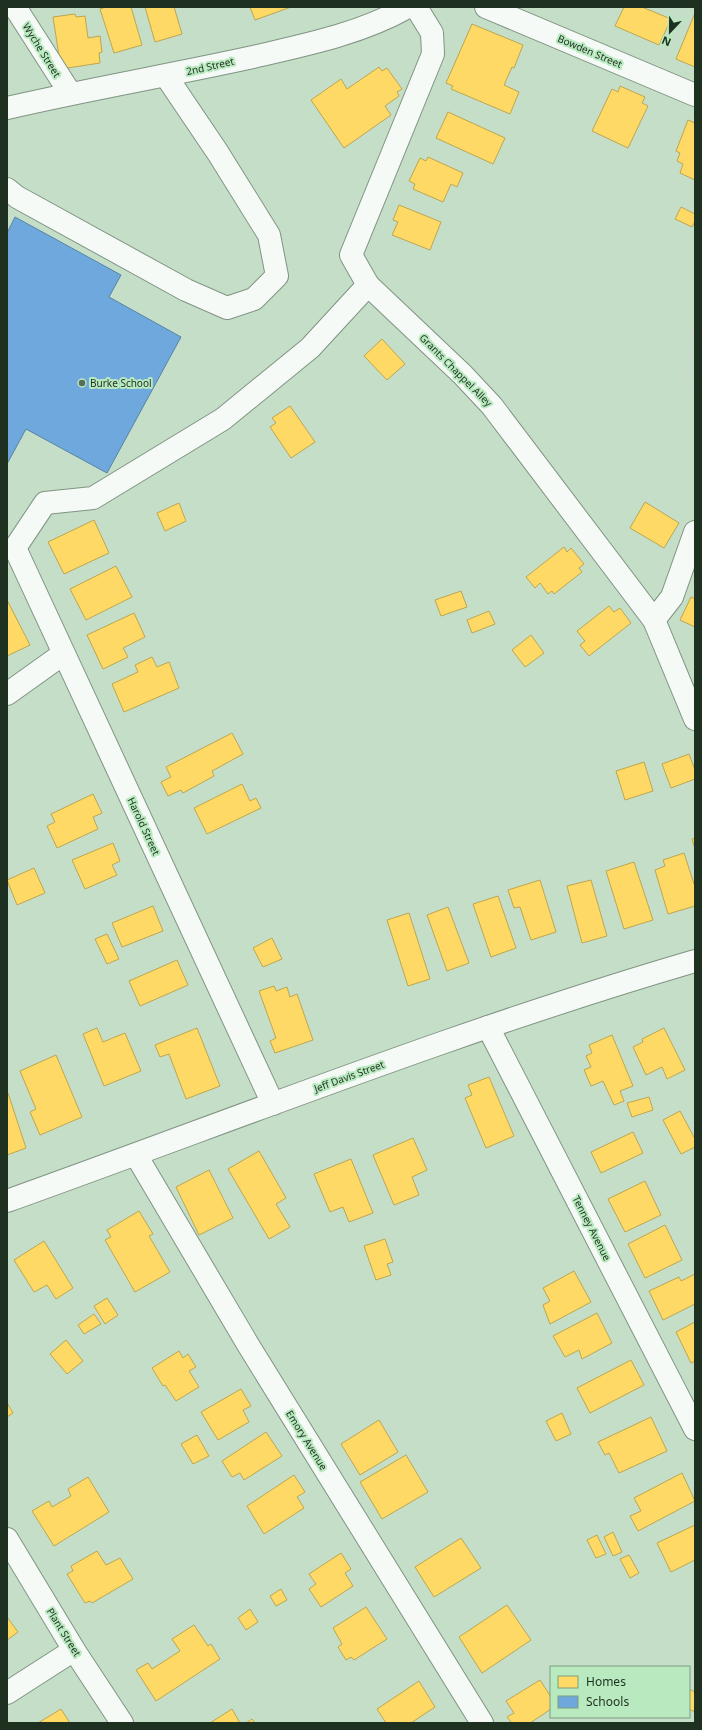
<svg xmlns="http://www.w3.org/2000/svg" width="702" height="1730" font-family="'Noto Sans',sans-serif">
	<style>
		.homes { fill: #ffd966; stroke: #bca651 }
		.schools { fill: #6fa8dc; stroke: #5784a4 }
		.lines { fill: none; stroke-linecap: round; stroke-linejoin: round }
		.minor-casing { stroke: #809483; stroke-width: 24 }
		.path { stroke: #cfd7d0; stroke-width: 2.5; stroke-dasharray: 3 2; stroke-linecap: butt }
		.minor { stroke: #f6faf7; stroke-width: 22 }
		.poi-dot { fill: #586d5a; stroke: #b9e9bf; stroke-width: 1.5 }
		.labels { text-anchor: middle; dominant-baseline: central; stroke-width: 4; stroke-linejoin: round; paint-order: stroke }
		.street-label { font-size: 10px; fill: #1e3020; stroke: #b9e9bf }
		.poi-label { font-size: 10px; fill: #1e3020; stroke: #b9e9bf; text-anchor: start }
	</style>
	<rect width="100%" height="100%" fill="#c4dec7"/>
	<g class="homes">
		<path d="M106 7H131L142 45 114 53 100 9Z"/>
		<path d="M145 7H174L182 34 155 42Z"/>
		<path d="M250 7H291L255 20Z"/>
		<path d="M624 7H642L671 19 659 45 615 26Z"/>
		<path d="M695 13V67L676 59Z"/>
		<path d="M75 14 76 17 85 16 88 38 100 36 102 52 99 53 100 63 61 69 53 17Z"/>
		<path d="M472 24 523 45 514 68 512 67 504 85 519 92 510 114 451 89 453 86 446 83Z"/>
		<path d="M379 67 382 71 387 68 402 89 397 92 399 96 385 106 391 115 344 148 311 100 341 79 347 89Z"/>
		<path d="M620 86 645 97 642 103 648 106 628 148 592 131 612 89 618 92Z"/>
		<path d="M448 112 505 138 493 164 436 138Z"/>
		<path d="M688 120 695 123V180L680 173 683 164 677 161 680 153 676 151Z"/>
		<path d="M428 157 463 173 457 187 451 184 443 202 413 189 415 184 409 181 420 158 426 161Z"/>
		<path d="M399 205 441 222 430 250 392 235 398 222 393 220Z"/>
		<path d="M681 207 695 214V221L692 227 675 219Z"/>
		<path d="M382 339 405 364 387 380 364 356Z"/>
		<path d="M290 406 315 442 291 458 270 427 276 423 272 418Z"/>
		<path d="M645 502 679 523 664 548 630 528Z"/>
		<path d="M179 503 186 521 165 531 157 513Z"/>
		<path d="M94 520 109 553 64 574 48 542Z"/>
		<path d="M564 547 567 552 571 548 584 564 579 568 582 572 554 594 552 591 548 594 540 583 535 588 526 577Z"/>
		<path d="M116 566 132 597 86 620 70 589Z"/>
		<path d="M461 591 467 607 441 616 435 600Z"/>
		<path d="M691 597 695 599V627L680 620Z"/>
		<path d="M7 600 30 645 7 656Z"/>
		<path d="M609 606 614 612 620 608 631 623 589 656 580 645 585 641 577 631Z"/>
		<path d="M489 611 495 624 472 633 467 620Z"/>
		<path d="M134 613 145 637 123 648 128 657 103 669 87 635Z"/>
		<path d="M531 635 544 653 525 667 512 650Z"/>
		<path d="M152 657 157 667 169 662 179 688 124 712 112 684 138 672 135 665Z"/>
		<path d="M232 733 243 754 212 771 214 776 183 793 181 790 168 796 161 782 171 777 166 767Z"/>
		<path d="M689 754 695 770V779L671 788 662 764Z"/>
		<path d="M644 762 653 791 625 800 616 771Z"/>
		<path d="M242 784 250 801 256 798 261 808 207 834 194 808Z"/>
		<path d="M93 794 102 813 93 817 98 829 57 848 47 826 55 822 51 814Z"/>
		<path d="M695 838V849L692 839Z"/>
		<path d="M113 843 120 861 112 865 117 875 85 889 72 860Z"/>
		<path d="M684 853 695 887V906L668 914 655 870 665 866 663 860Z"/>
		<path d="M634 862 653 920 624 929 606 871Z"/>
		<path d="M34 868 45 893 17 905 7 880Z"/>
		<path d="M540 880 556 932 531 940 520 907 514 908 508 890Z"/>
		<path d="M591 880 607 936 582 943 567 886Z"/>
		<path d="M498 896 516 948 491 957 473 904Z"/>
		<path d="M153 906 163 931 122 947 112 923Z"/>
		<path d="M448 907 469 963 447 971 427 915Z"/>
		<path d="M409 913 430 979 408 986 387 920Z"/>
		<path d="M107 934 119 959 107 964 95 939Z"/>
		<path d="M272 938 282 959 263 967 253 948Z"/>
		<path d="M177 960 188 985 140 1006 129 981Z"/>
		<path d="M274 986 276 991 287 987 290 997 297 994 313 1040 275 1053 270 1041 276 1038 259 991Z"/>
		<path d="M97 1028 103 1042 125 1033 141 1071 104 1086 83 1034Z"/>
		<path d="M197 1028 220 1086 186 1099 169 1054 160 1057 155 1045Z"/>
		<path d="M664 1028 685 1070 667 1079 662 1067 646 1075 633 1047 643 1042 642 1039Z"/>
		<path d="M612 1035 633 1086 620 1091 624 1101 614 1105 603 1081 591 1086 584 1070 591 1067 586 1056 592 1053 589 1045Z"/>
		<path d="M56 1055 82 1117 40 1135 30 1112 36 1109 20 1071Z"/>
		<path d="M489 1077 514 1136 486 1148 465 1098 472 1095 468 1085Z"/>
		<path d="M7 1093H8L26 1148 7 1155Z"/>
		<path d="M649 1097 653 1110 632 1117 627 1103Z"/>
		<path d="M680 1111 695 1139V1147L681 1154 663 1120Z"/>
		<path d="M633 1132 643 1153 601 1173 591 1152Z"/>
		<path d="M413 1138 427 1170 412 1177 419 1195 394 1205 373 1155Z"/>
		<path d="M259 1151 286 1198 276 1204 290 1227 269 1239 228 1169Z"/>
		<path d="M351 1159 373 1213 349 1222 343 1207 330 1212 314 1174Z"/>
		<path d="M209 1170 233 1218 199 1235 176 1187Z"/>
		<path d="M645 1181 661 1215 625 1232 608 1199Z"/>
		<path d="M139 1211 153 1234 149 1236 170 1272 135 1292 105 1240 111 1237 107 1230Z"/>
		<path d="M665 1225 682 1260 645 1278 628 1244Z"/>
		<path d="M385 1239 393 1262 387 1264 391 1275 376 1280 364 1246Z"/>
		<path d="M44 1241 73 1288 56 1299 47 1285 34 1292 14 1260Z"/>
		<path d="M574 1271 591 1302 550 1324 543 1305 550 1301 543 1288Z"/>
		<path d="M695 1274V1304L663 1320 649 1291 679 1277 681 1281Z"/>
		<path d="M107 1298 118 1315 105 1324 94 1306Z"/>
		<path d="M597 1313 612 1343 582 1359 579 1350 565 1357 553 1336Z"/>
		<path d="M94 1314 101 1324 84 1334 78 1325Z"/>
		<path d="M695 1322V1361L691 1363 676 1332Z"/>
		<path d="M66 1340 83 1361 67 1374 50 1354Z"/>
		<path d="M179 1351 183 1358 188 1354 196 1367 189 1371 199 1387 176 1401 165 1385 163 1386 152 1368Z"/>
		<path d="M631 1360 644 1385 590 1413 577 1388Z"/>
		<path d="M241 1389 251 1406 243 1410 249 1422 218 1440 201 1412Z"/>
		<path d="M7 1403 13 1413 7 1417Z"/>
		<path d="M562 1413 571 1434 556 1441 546 1421Z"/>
		<path d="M651 1417 667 1451 619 1473 609 1453 605 1455 598 1442Z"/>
		<path d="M379 1420 398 1452 360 1475 341 1444Z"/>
		<path d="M266 1432 282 1456 244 1480 240 1473 232 1477 222 1461Z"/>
		<path d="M197 1435 209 1456 193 1464 181 1444Z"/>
		<path d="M406 1455 428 1492 382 1519 360 1482Z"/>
		<path d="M682 1473 695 1501 638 1531 630 1516 641 1511 634 1498Z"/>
		<path d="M294 1475 305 1492 297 1497 304 1508 264 1534 247 1506Z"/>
		<path d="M88 1477 109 1512 54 1546 32 1511 49 1501 52 1507 71 1496 68 1489Z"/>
		<path d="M695 1525V1560L671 1572 657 1543Z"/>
		<path d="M613 1532 622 1552 613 1556 604 1537Z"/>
		<path d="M597 1535 606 1554 596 1558 587 1540Z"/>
		<path d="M461 1538 481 1568 434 1597 415 1567Z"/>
		<path d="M97 1551 106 1565 120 1558 133 1579 92 1603 90 1601 85 1603 67 1574 73 1571 71 1566Z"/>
		<path d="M341 1553 351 1569 345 1573 353 1586 321 1607 309 1589 316 1584 309 1574Z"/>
		<path d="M629 1555 639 1573 630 1578 620 1559Z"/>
		<path d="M281 1589 287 1600 276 1606 270 1596Z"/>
		<path d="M507 1605 531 1640 482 1673 459 1637Z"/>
		<path d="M366 1607 387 1639 354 1660 351 1657 346 1660 338 1647 342 1644 333 1628Z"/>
		<path d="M250 1609 258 1622 246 1630 238 1618Z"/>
		<path d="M7 1617 18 1632 7 1640Z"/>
		<path d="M194 1625 208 1646 211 1644 220 1659 156 1701 136 1670 148 1663 152 1669 180 1651 172 1639Z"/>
		<path d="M540 1680 551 1697V1709L530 1723H512L507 1717 514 1713 506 1701Z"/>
		<path d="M419 1681 435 1707 411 1723H386L377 1709Z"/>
		<path d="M689 1689 695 1692V1712L689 1709Z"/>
		<path d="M61 1709 70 1723H38Z"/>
		<path d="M232 1709 240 1723H210Z"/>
		<path d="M252 1719 255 1723H246Z"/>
	</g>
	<path class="schools" d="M15 217 121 275 109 297 181 337 107 473 26 429 7 464V233Z"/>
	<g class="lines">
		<g class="minor-casing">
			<g id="minor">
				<path d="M15 7 70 93"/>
				<path d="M416 7 432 33 433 54 351 255 368 285 463 375 492 406 654 620 695 719"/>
				<path d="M486 7 695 95"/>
				<path d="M7 108C89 89 171 75 253 57 305 45 360 34 408 7"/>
				<path d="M7 189 17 197 186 290 227 308 254 299 277 276 269 235 218 153 166 76"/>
				<path d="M654 620 672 597 695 532"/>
				<path d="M7 694 63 654"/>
				<path d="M488 1027 695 1429"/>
				<path d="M273 1104 15 548 45 503 93 498 223 419 310 348 368 285"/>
				<path d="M136 1155 247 1343 482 1723"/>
				<path d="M7 1201C236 1119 462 1029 695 961"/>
				<path d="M7 1539 74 1650 122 1723"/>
				<path d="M7 1693 74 1650"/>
			</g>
		</g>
		<path class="path" d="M692 328 687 384 695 393"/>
		<use href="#minor" class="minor"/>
	</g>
	<circle class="poi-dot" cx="82" cy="383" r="4"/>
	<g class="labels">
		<g class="street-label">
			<text transform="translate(42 50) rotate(58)">Wyche Street</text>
			<text transform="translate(590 51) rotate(23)">Bowden Street</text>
			<text transform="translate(210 66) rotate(-13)">2nd Street</text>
			<text transform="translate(456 370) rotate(45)">Grants Chappel Alley</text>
			<text transform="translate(144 826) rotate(65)">Harold Street</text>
			<text transform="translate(349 1076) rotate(-20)">Jeff Davis Street</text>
			<text transform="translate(592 1228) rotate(63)">Tenney Avenue</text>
			<text transform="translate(307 1440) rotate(58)">Emory Avenue</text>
			<text transform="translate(64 1632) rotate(58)">Plant Street</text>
		</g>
		<g class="poi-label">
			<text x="90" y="383">Burke School</text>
		</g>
	</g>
	<rect width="702" height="1730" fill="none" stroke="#1e3020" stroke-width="16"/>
	<rect x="550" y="1666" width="140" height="52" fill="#b9e9bf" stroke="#7b9f7f"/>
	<rect x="558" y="1676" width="20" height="12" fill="#ffd966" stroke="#7b9f7f"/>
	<text x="586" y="1686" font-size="12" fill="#1e3020">Homes</text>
	<rect x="558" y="1696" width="20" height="12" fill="#6fa8dc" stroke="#7b9f7f"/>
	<text x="586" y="1706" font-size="12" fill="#1e3020">Schools</text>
	<g transform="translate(670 32) rotate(202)" stroke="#b9e9bf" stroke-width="3" paint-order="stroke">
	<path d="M0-3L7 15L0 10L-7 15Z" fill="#1e3020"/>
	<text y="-6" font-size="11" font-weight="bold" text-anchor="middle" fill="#1e3020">N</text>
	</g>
</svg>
